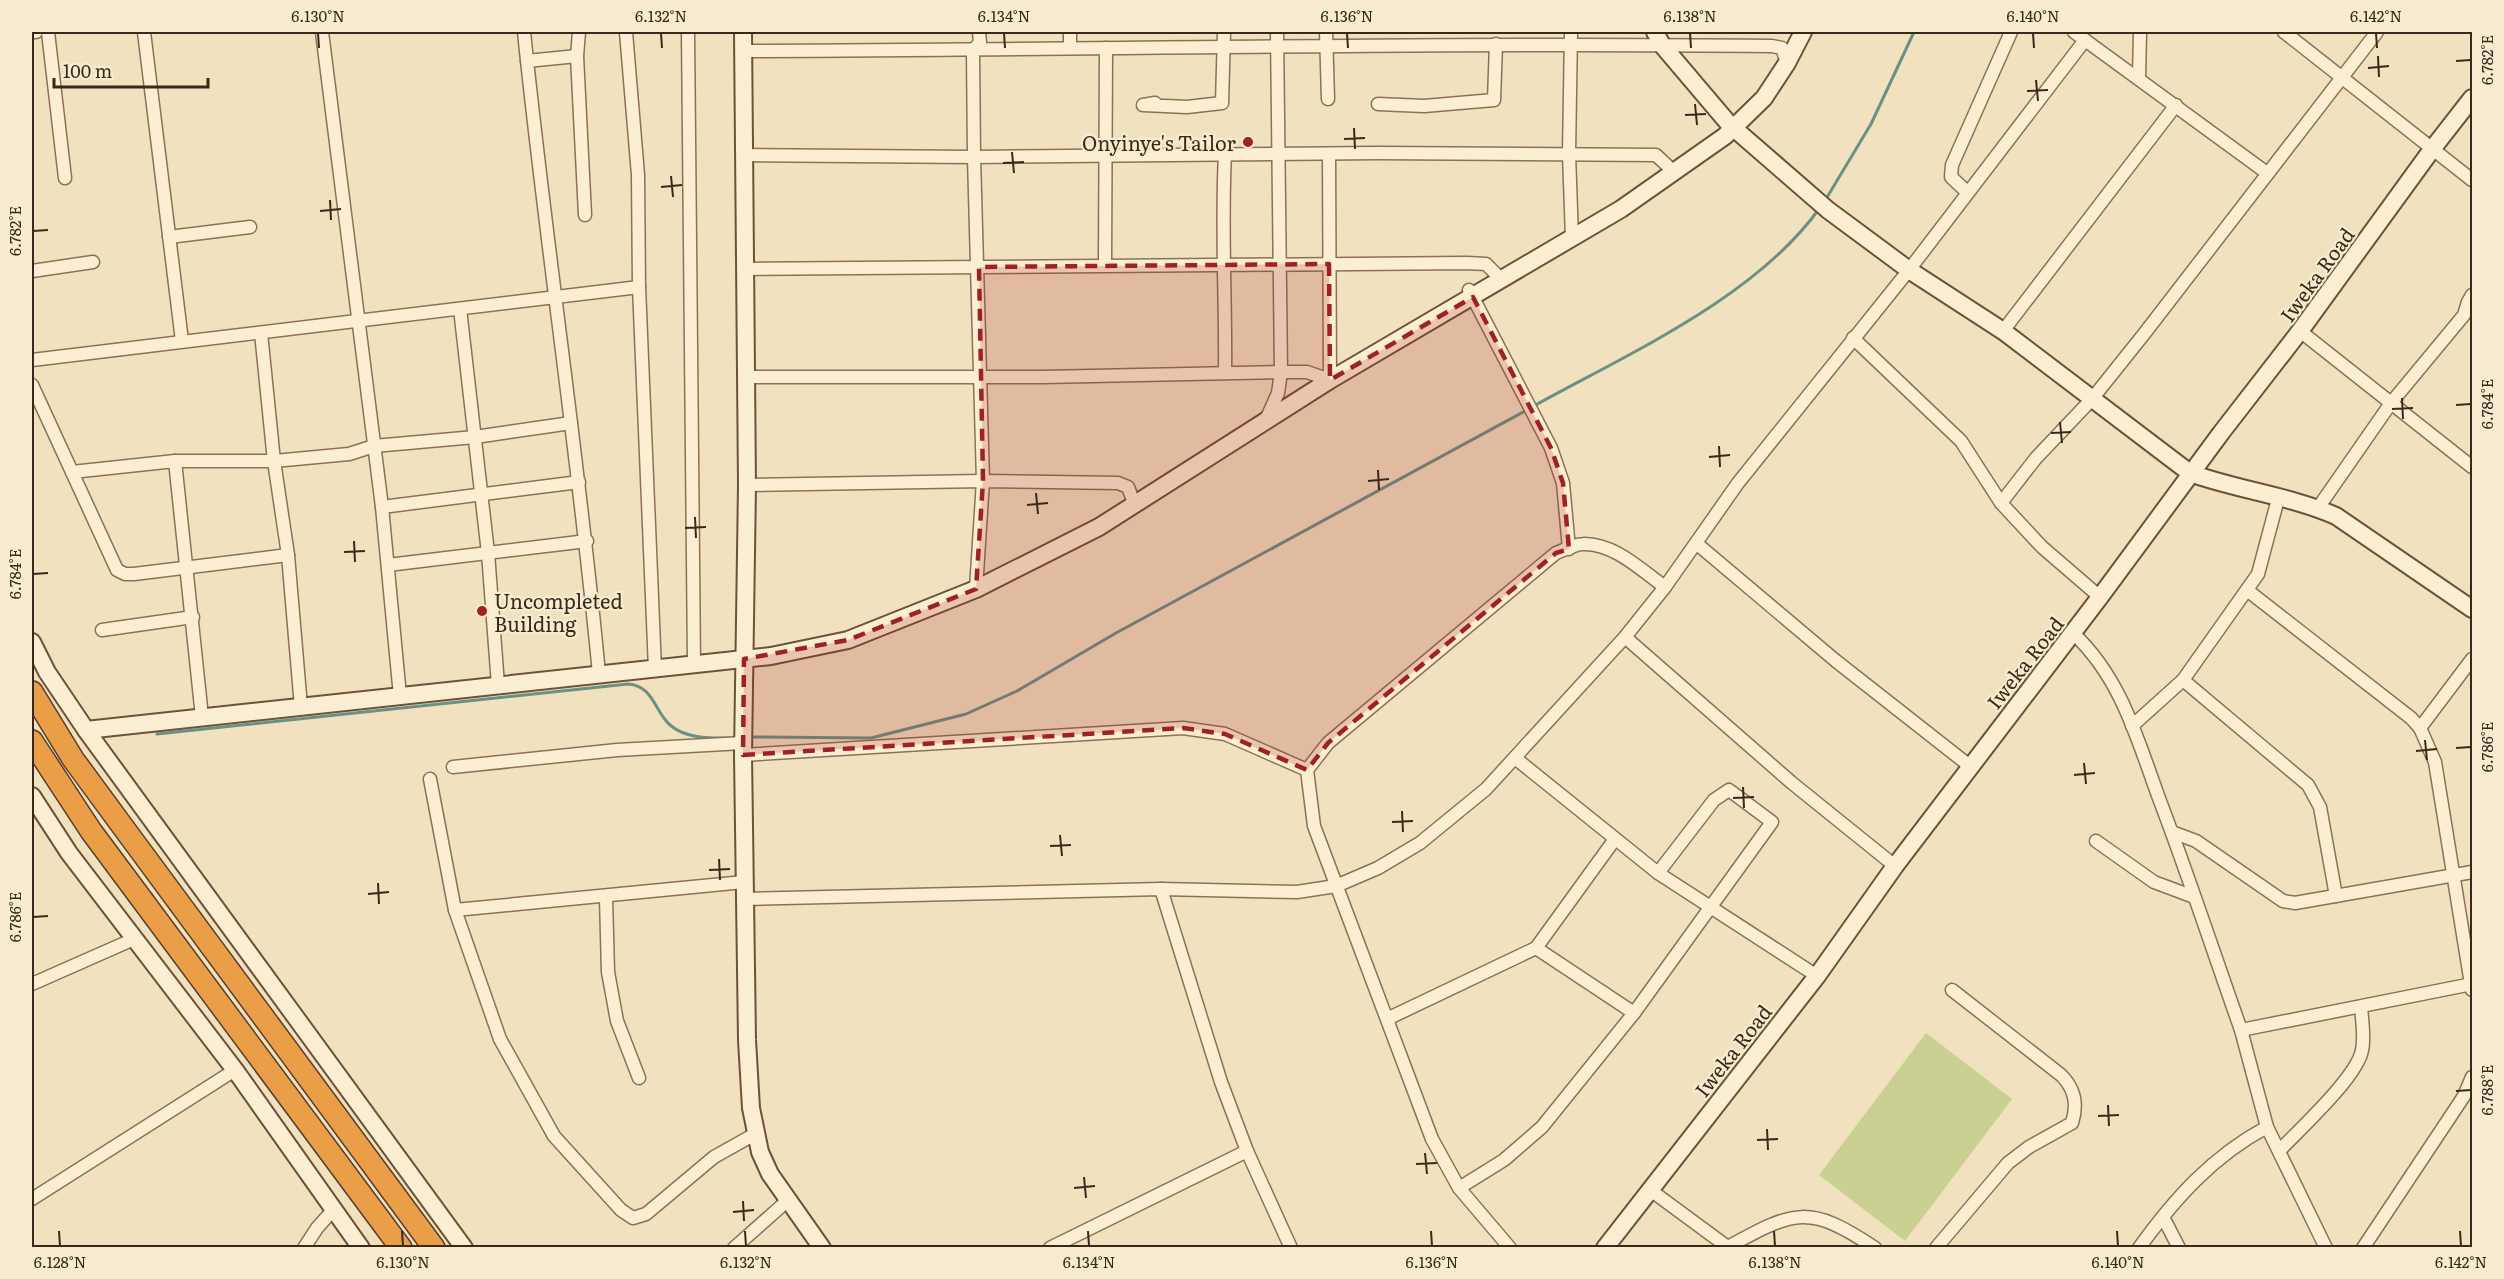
<svg xmlns="http://www.w3.org/2000/svg" width="2504" height="1279" font-family="Literata,serif">
	<style>
		.green { fill: #cad092 }
		.lines { fill: none; stroke-linecap: round; stroke-linejoin: round }
		.stream { stroke: #699186; stroke-width: 3 }
		.street-casing { stroke: #8c7156; stroke-width: 15 }
		.secondary-casing { stroke: #6d5239; stroke-width: 20 }
		.highway-casing { stroke: #593f2a; stroke-width: 24 }
		.street { stroke: #fceed3; stroke-width: 12 }
		.secondary { stroke: #fceed3; stroke-width: 16 }
		.highway { stroke: #e99e47; stroke-width: 21 }
		.marked { fill: #a02124; fill-opacity: 0.2; stroke: #a02124; stroke-width: 4.5; stroke-dasharray: 12 8; stroke-linejoin: round }
		.ticks { fill: none; stroke: #3a291b; stroke-width: 2 }
		.poi-dot { fill: #a02124; stroke: #f8ebcf; stroke-width: 2 }
		.labels { text-anchor: middle; dominant-baseline: central; stroke-width: 4.5; stroke-linejoin: round; paint-order: stroke }
		.poi-label { font-size: 20px; fill: #3a291b; stroke: #f8ebcf; text-anchor: end }
		.street-label { font-size: 20px; fill: #3a291b; stroke: #f8ebcf }
		.neatline { fill: none; stroke: #3a291b; stroke-width: 2 }
		.ticks-label { font-size: 15px; text-anchor: middle; fill: #3a291b }
	</style>
	<rect width="100%" height="100%" fill="#f1e1bf"/>
	<path class="green" d="M1926 1033 2012 1099 1905 1241 1819 1175Z"/>
	<g class="lines">
		<g class="stream">
			<path d="M1826 199 1871 124 1914 32"/>
			<path d="M1532 407C1627 354 1754 299 1819 209"/>
			<path d="M157 734 628 684C654 686 654 711 670 725 686 739 711 738 730 738"/>
			<path d="M754 737 871 738 966 714 1017 691 1116 633 1527 410"/>
		</g>
		<g class="street-casing">
			<g id="street">
				<path d="M32 32H36"/>
				<path d="M48 32 65 178"/>
				<path d="M144 32 182 341"/>
				<path d="M322 32 382 507 400 696"/>
				<path d="M524 32C546 246 579 459 599 674"/>
				<path d="M626 32 638 175 639 287 655 669"/>
				<path d="M688 32 694 664"/>
				<path d="M1326 32 1328 99"/>
				<path d="M1571 32 1569 154 1572 238"/>
				<path d="M2074 32 2267 173"/>
				<path d="M2284 32 2472 180"/>
				<path d="M1070 48V32"/>
				<path d="M744 51C1087 50 1429 42 1772 46L1782 48 1787 63"/>
				<path d="M577 56 585 215"/>
				<path d="M527 61 577 56 579 32"/>
				<path d="M2139 78 2140 32"/>
				<path d="M1155 103 1143 105 1187 107 1222 103 1224 32"/>
				<path d="M1378 104 1424 106 1494 100 1496 44"/>
				<path d="M745 155 974 157 1378 153 1656 155 1674 172"/>
				<path d="M1225 155C1221 227 1226 300 1225 373"/>
				<path d="M1967 192 1951 177 1952 165 2011 32"/>
				<path d="M169 237 250 227"/>
				<path d="M1105 265 1106 48"/>
				<path d="M745 269 1467 263 1486 264 1502 280"/>
				<path d="M32 271 93 262"/>
				<path d="M1469 290 1551 448 1563 483 1569 549"/>
				<path d="M460 309 488 553 498 685"/>
				<path d="M2003 331 2176 105"/>
				<path d="M2300 331 2472 467"/>
				<path d="M261 333 274 461 288 555 301 707"/>
				<path d="M1853 338 1961 441 2001 503 2042 547 2100 597"/>
				<path d="M32 360 639 287"/>
				<path d="M746 377H1043L1281 372H1307L1330 380 1329 154"/>
				<path d="M32 385 117 570 125 574H134L288 555"/>
				<path d="M1265 422 1278 393 1281 372 1277 32"/>
				<path d="M175 461 202 717"/>
				<path d="M72 472 175 461H274L349 454 374 446 475 437 571 423"/>
				<path d="M747 485 983 481 1118 483 1128 487 1134 503"/>
				<path d="M2001 503 2036 458 2092 399 2144 334 2377 32"/>
				<path d="M382 507 579 482"/>
				<path d="M2318 508 2391 403 2464 315 2468 302 2472 295"/>
				<path d="M1696 543 1836 661 1971 767"/>
				<path d="M388 565 587 541"/>
				<path d="M976 589 983 481 974 157 973 51 980 42 979 32"/>
				<path d="M2247 590 2411 718 2420 728 2435 762 2472 990"/>
				<path d="M102 630 193 617"/>
				<path d="M2073 633C2122 679 2137 739 2160 801 2189 877 2214 954 2241 1030"/>
				<path d="M1625 637 1792 783 1895 866"/>
				<path d="M2183 680 2308 785 2320 807 2336 896"/>
				<path d="M2132 726 2183 680 2258 574 2278 499"/>
				<path d="M2420 728 2472 659"/>
				<path d="M743 755 1183 728 1225 734 1307 770"/>
				<path d="M1515 758 1658 873 1817 976"/>
				<path d="M453 767 617 750 743 743"/>
				<path d="M430 779 455 910 500 1039 554 1136 621 1210 633 1218 646 1214 714 1157 755 1134"/>
				<path d="M2172 832 2196 841 2283 901 2295 903 2472 872"/>
				<path d="M2096 841 2154 882 2194 897"/>
				<path d="M606 898 608 972 617 1021 639 1078"/>
				<path d="M745 899 1161 889 1297 892 1336 886 1378 868 1420 843 1486 789 1625 637 1665 587 1738 483 1909 270 2085 40"/>
				<path d="M455 910 744 882"/>
				<path d="M1536 948 1615 839"/>
				<path d="M32 984 134 939"/>
				<path d="M1389 1018 1536 948 1634 1013"/>
				<path d="M1247 1151 1291 1248"/>
				<path d="M2279 1151C2299 1130 2358 1076 2362 1050 2365 1037 2362 1021 2361 1007"/>
				<path d="M1459 1188 1504 1160 1542 1127 1634 1013 1772 822 1729 790 1714 800 1658 873"/>
				<path d="M1649 1189 1729 1248"/>
				<path d="M32 1199 235 1070"/>
				<path d="M2163 1217 2179 1248"/>
				<path d="M1728 1247C1795 1210 1809 1204 1875 1248"/>
				<path d="M304 1248 317 1228 334 1209"/>
				<path d="M734 1248 787 1201"/>
				<path d="M1050 1248 1247 1151 1221 1082 1161 889"/>
				<path d="M1510 1248 1459 1188 1432 1139 1314 826 1307 770 1328 743 1556 553C1564 550 1575 544 1583 544 1614 543 1641 570 1665 587"/>
				<path d="M1936 1248 2008 1163 2029 1147 2072 1123C2078 1104 2075 1089 2061 1075L1952 990"/>
				<path d="M2139 1248C2175 1198 2213 1156 2267 1127"/>
				<path d="M2326 1248 2267 1127 2241 1030 2472 984"/>
				<path d="M2363 1248 2464 1096 2472 1077"/>
			</g>
		</g>
		<g class="secondary-casing">
			<g id="secondary">
				<path d="M743 32 747 485 743 755 747 1040 751 1108 760 1152 770 1174 822 1248"/>
				<path d="M1655 32 1662 45 1729 124 1828 210 1909 270 2003 331 2190 473C2238 490 2290 496 2336 516L2472 609"/>
				<path d="M32 642 47 672 86 730 464 1248"/>
				<path d="M86 730 771 656 848 640 976 589 1099 527 1330 380 1621 209 1725 136 1764 98 1787 63 1803 32"/>
				<path d="M32 796 69 853 235 1070 361 1248"/>
				<path d="M1605 1248 1817 976 1895 866 2100 597 2221 433 2300 331 2433 148 2472 98"/>
			</g>
		</g>
		<g class="highway-casing">
			<g id="highway">
				<path d="M32 692 73 759 123 827 434 1248"/>
				<path d="M32 741 91 831 401 1248"/>
			</g>
		</g>
		<use href="#street" class="street"/>
		<use href="#secondary" class="secondary"/>
		<use href="#highway" class="highway"/>
	</g>
	<path class="marked" d="M1329 264 1330 380 1473 297 1551 448 1563 483 1569 549 1556 553 1328 743 1307 770 1225 734 1183 728 743 755 744 659 848 640 976 589 983 481 979 267Z"/>
	<path class="ticks" d="M318 33 319 48M661 33 662 48M1004 33 1005 48M1347 33 1348 48M1690 33 1691 48M2033 33 2034 48M2376 33 2377 48M2378 56 2379 77M2456 61 2471 60M2368 68 2389 66M2036 80 2038 101M2027 91 2048 90M1695 104 1697 125M1685 115 1706 114M1354 128 1355 149M1344 139 1365 138M1012 152 1014 173M1003 163 1024 162M671 176 673 197M661 187 682 185M330 200 331 220M320 211 341 209M33 231 48 230M2402 398 2403 419M2456 405 2471 404M2392 409 2413 408M2060 422 2062 443M2051 433 2071 432M1719 446 1720 467M1709 457 1730 455M1378 470 1379 490M1368 481 1389 479M1036 493 1038 514M1027 505 1048 503M695 517 696 538M685 528 706 527M354 541 355 562M344 552 365 551M33 574 48 573M2425 740 2427 760M2456 748 2471 747M2416 751 2437 749M2084 763 2086 784M2074 775 2095 773M1743 787 1744 808M1733 798 1754 797M1402 811 1403 832M1392 822 1413 821M1060 835 1062 856M1050 846 1071 845M719 859 720 880M709 870 730 869M378 883 379 904M368 894 389 892M33 917 48 916M2456 1091 2471 1090M2108 1105 2109 1126M2098 1116 2119 1115M1767 1129 1768 1150M1757 1140 1778 1139M1425 1153 1427 1174M1416 1164 1437 1163M1084 1177 1086 1198M1074 1188 1095 1186M743 1201 744 1221M733 1212 754 1210M59 1231 60 1246M402 1231 403 1246M745 1231 746 1246M1088 1231 1089 1246M1431 1231 1432 1246M1774 1231 1775 1246M2117 1231 2118 1246M2460 1231 2461 1246"/>
	<g class="poi-dot">
		<circle cx="1248" cy="142" r="6"/>
		<circle cx="482" cy="611" r="6"/>
	</g>
	<g class="labels">
		<g class="poi-label">
			<text x="1236" y="142">Onyinye's Tailor</text>
			<text x="494" y="600" text-anchor="start">Uncompleted<tspan x="494" dy="23">Building</tspan></text>
		</g>
		<g class="street-label">
			<text transform="translate(2316 274) rotate(-54)">Iweka Road</text>
			<text transform="translate(2024 662) rotate(-52)">Iweka Road</text>
			<text transform="translate(1732 1050) rotate(-52)">Iweka Road</text>
		</g>
	</g>
	<rect width="2504" height="1279" fill="none" stroke="#f8ebcf" stroke-width="66"/>
	<path d="M54 78v9h154v-9" fill="none" stroke="#3a291b" stroke-width="3"/>
	<text x="63" y="78" font-size="18" fill="#3a291b" stroke="#f8ebcf" stroke-width="4.5" paint-order="stroke">100 m</text>
	<rect x="33" y="33" width="2438" height="1213" class="neatline"/>
	<g class="ticks-label">
		<text x="318" y="22">6.130°N</text>
		<text x="661" y="22">6.132°N</text>
		<text x="1004" y="22">6.134°N</text>
		<text x="1347" y="22">6.136°N</text>
		<text x="1690" y="22">6.138°N</text>
		<text x="2033" y="22">6.140°N</text>
		<text x="2376" y="22">6.142°N</text>
		<text transform="translate(2488 60) rotate(-90)" y="5">6.782°E</text>
		<text transform="translate(16 231) rotate(-90)" y="5">6.782°E</text>
		<text transform="translate(2488 404) rotate(-90)" y="5">6.784°E</text>
		<text transform="translate(16 574) rotate(-90)" y="5">6.784°E</text>
		<text transform="translate(2488 747) rotate(-90)" y="5">6.786°E</text>
		<text transform="translate(16 917) rotate(-90)" y="5">6.786°E</text>
		<text transform="translate(2488 1090) rotate(-90)" y="5">6.788°E</text>
		<text x="60" y="1268">6.128°N</text>
		<text x="403" y="1268">6.130°N</text>
		<text x="746" y="1268">6.132°N</text>
		<text x="1089" y="1268">6.134°N</text>
		<text x="1432" y="1268">6.136°N</text>
		<text x="1775" y="1268">6.138°N</text>
		<text x="2118" y="1268">6.140°N</text>
		<text x="2461" y="1268">6.142°N</text>
	</g>
</svg>
